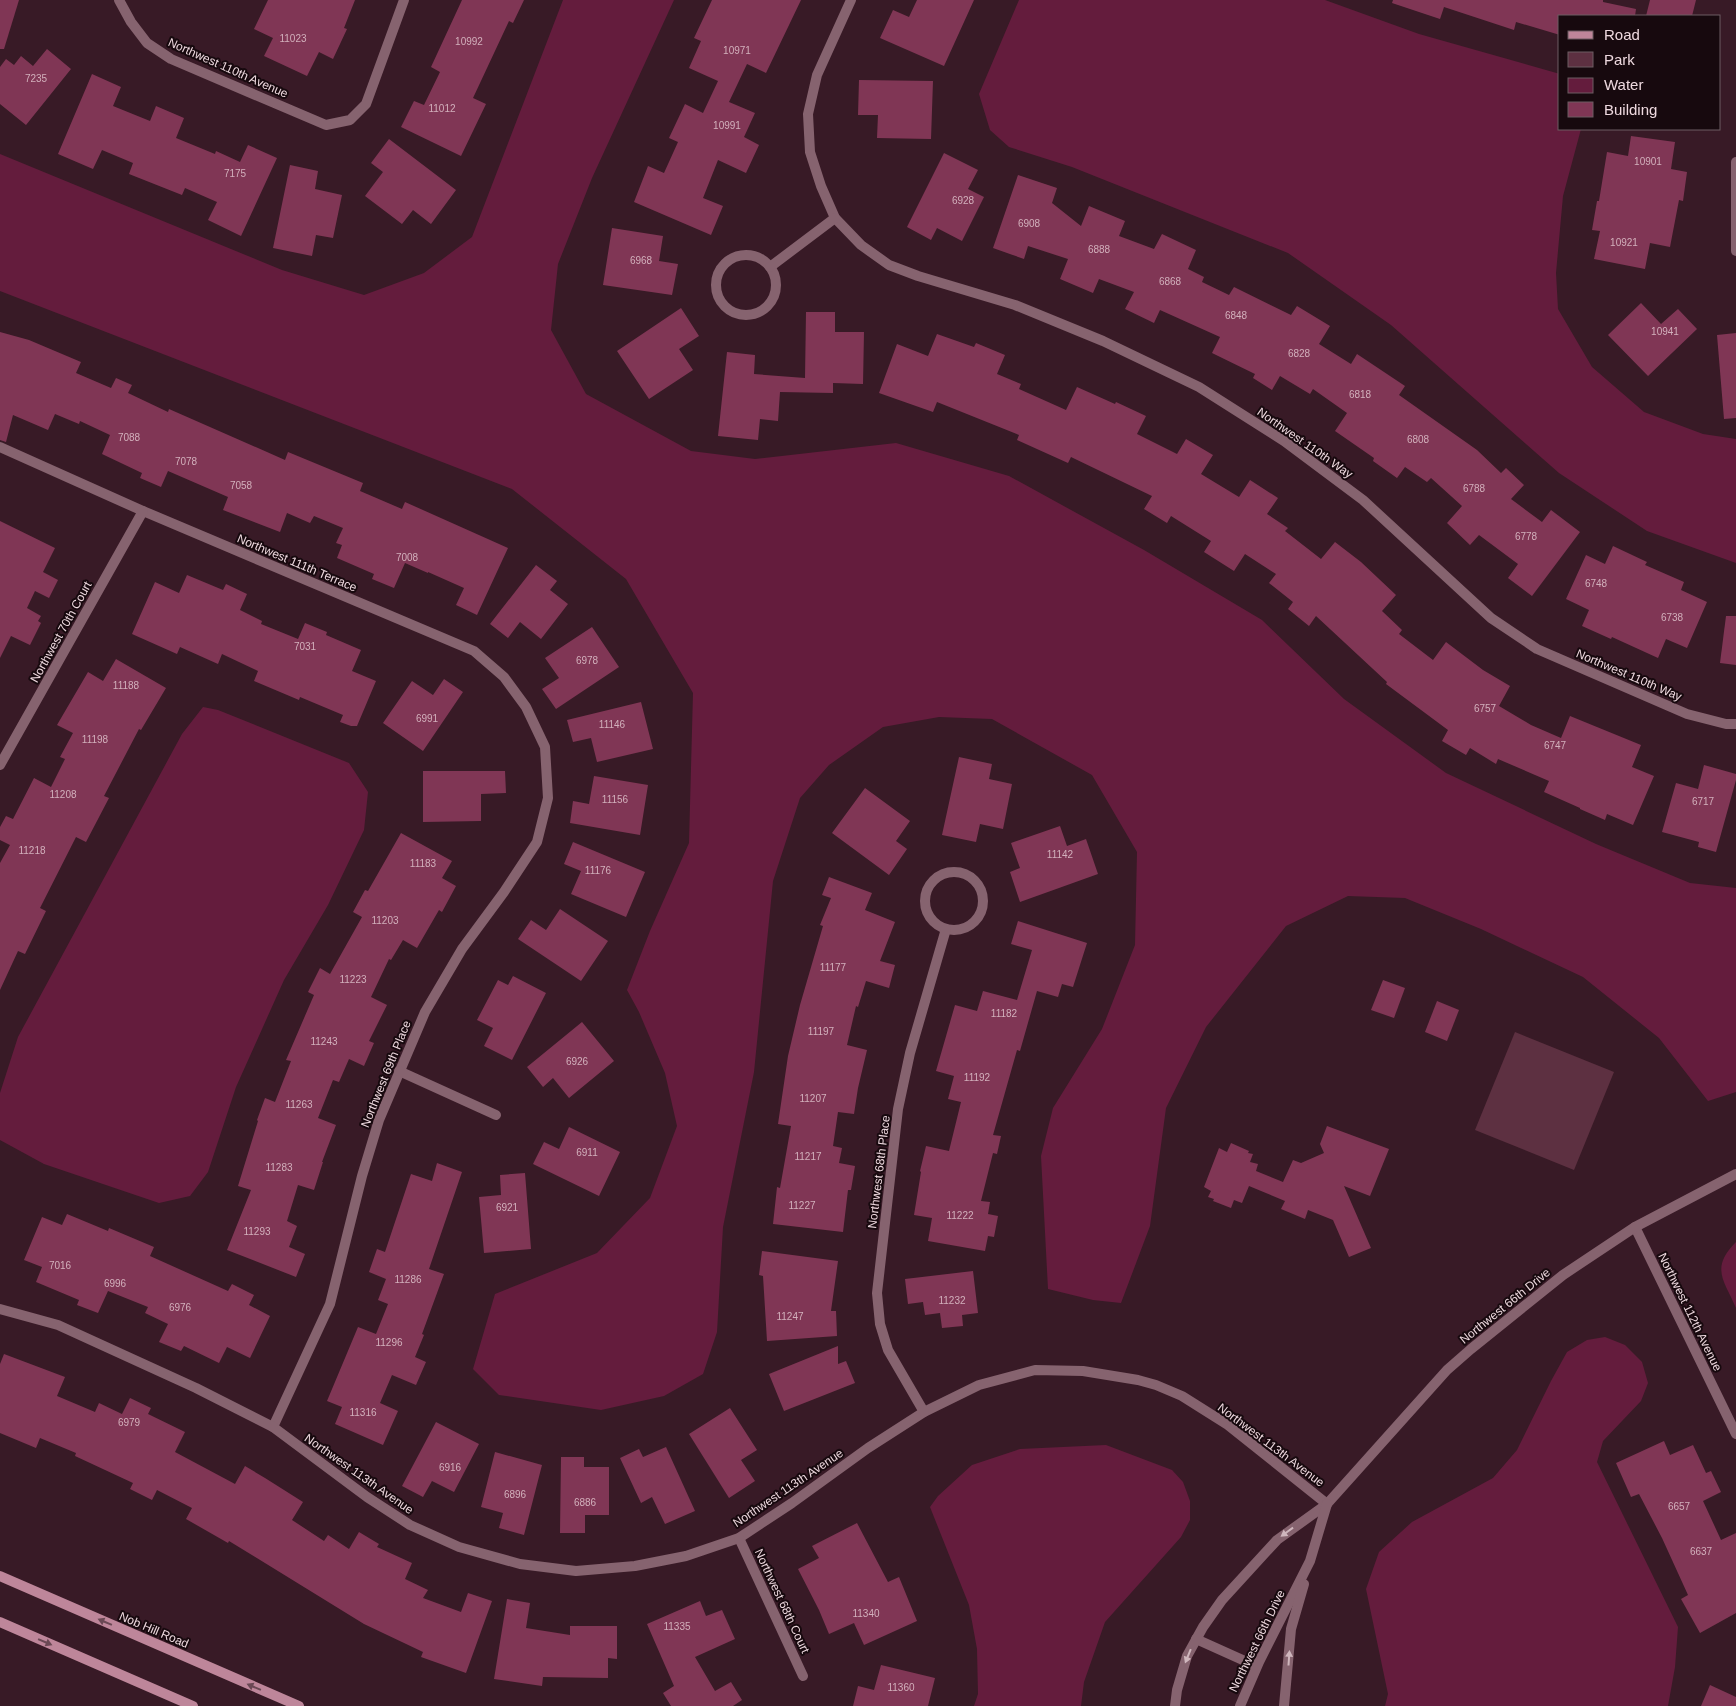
<svg xmlns="http://www.w3.org/2000/svg" width="1736" height="1706" font-family="Arial,sans-serif">
	<style>
		.green { fill: #5d3041 }
		.water { fill: #641c3d }
		.building { fill: #803655 }
		.lines { fill: none; stroke-linecap: round; stroke-linejoin: round }
		.street { stroke: #86636f; stroke-width: 10 }
		.secondary { stroke: #be869a; stroke-width: 10 }
		.oneway { fill: #cfb6bd }
		.oneway2 { fill: #6a4854 }
		.labels { text-anchor: middle; dominant-baseline: central; stroke-width: 4; stroke-linejoin: round; paint-order: stroke }
		.number-label { font-size: 10px; fill: #d2b0bc }
		.street-label { font-size: 12px; fill: #eed9df; stroke: #17090e }
	</style>
	<rect width="100%" height="100%" fill="#381a26"/>
	<path class="green" d="M1515 1032 1614 1072 1574 1170 1475 1130Z"/>
	<g class="water">
		<path d="M563 0H674L592 178 558 264 551 330 586 394 691 451 755 459 896 443 1009 476 1144 550 1262 620 1344 699 1446 773 1596 844 1690 883 1736 888V1092L1708 1101 1659 1038 1583 977 1481 929 1405 898 1348 896 1286 926 1206 1027 1166 1108 1150 1226 1121 1303 1093 1300 1048 1289 1041 1156 1053 1108 1102 1029 1135 945 1137 852 1092 775 992 719 939 717 883 727 829 765 800 798 773 881 754 1072 723 1227 717 1332 703 1374 664 1396 601 1410 499 1395 473 1369 495 1294 597 1253 650 1198 677 1126 665 1073 639 1012 627 990 650 931 689 843 693 693 626 579 512 489 0 291V154L282 270 364 295 424 273 472 237Z"/>
		<path d="M1019 0H1325L1419 34 1560 74V129H1581L1563 196 1556 273 1558 309 1592 367 1644 412 1703 434 1736 439V563L1647 531 1559 473 1391 325 1288 253 1072 167 1009 147 990 130 979 94Z"/>
		<path d="M203 707 218 710 349 763 368 792 364 830 328 905 284 980 236 1087 208 1172 190 1196 159 1203 44 1164 0 1140V1093L18 1037 182 734Z"/>
		<path d="M1736 1242V1308C1724 1280 1710 1268 1736 1242Z"/>
		<path d="M1605 1337 1625 1345 1642 1362 1648 1383 1641 1401 1603 1441 1597 1462 1678 1627 1675 1667 1668 1706H1385L1388 1694 1366 1589 1379 1552 1412 1522 1493 1478 1517 1450 1551 1381 1567 1352 1587 1340Z"/>
		<path d="M1106 1445 1172 1470 1183 1482 1190 1501V1520L1181 1537 1105 1622 1084 1682 1081 1706H974L978 1694 977 1649 969 1605 930 1507 938 1496 972 1465 1020 1449Z"/>
	</g>
	<g class="building">
		<path d="M0 0H19L4 49H0Z"/>
		<path d="M268 0H355L344 28 347 29 333 59 319 52 307 76 264 56 273 38 254 29Z"/>
		<path d="M462 0H524L513 23 509 21 473 98 486 104 461 156 401 127 414 101 424 105 440 72 431 67Z"/>
		<path d="M712 0H801L766 73 747 64 729 102 755 113 744 137 759 145 746 173 718 160 703 198 723 206 711 235 634 202 648 166 664 173 678 142 669 138 685 104 703 113 718 81 689 68 701 41 694 38Z"/>
		<path d="M917 0H974L944 66 880 38 893 10 909 17Z"/>
		<path d="M1393 0H1603V2L1636 9 1635 16H1560V35L1516 22 1514 30 1444 7 1440 19 1392 3Z"/>
		<path d="M1650 0H1696L1692 16H1646Z"/>
		<path d="M47 49 71 69 26 125 0 104V67L6 59 14 65 21 56 33 66Z"/>
		<path d="M92 74 121 87 113 106 150 121 156 106 184 118 176 138 215 154 216 151 240 162 248 145 277 158 241 236 208 220 217 202 185 188 182 195 129 174 133 163 102 150 93 169 58 154Z"/>
		<path d="M859 80 933 81 931 139 877 138 878 115H858Z"/>
		<path d="M1631 136 1675 142 1671 169 1687 172 1683 201 1679 200 1670 247 1650 243 1645 269 1594 259 1600 231 1592 230 1597 201H1599L1607 152 1628 156Z"/>
		<path d="M389 139 456 190 431 224 413 210 402 224 365 196 383 172 371 163Z"/>
		<path d="M944 153 978 170 968 189 984 197 962 241 937 228 931 240 907 227Z"/>
		<path d="M290 165 318 171 315 189 342 195 333 238 316 235 312 256 273 248Z"/>
		<path d="M1018 175 1057 188 1052 203 1081 226 1089 206 1125 221 1119 236 1154 249 1162 234 1196 250 1188 269 1204 277 1202 282 1229 295 1234 287 1291 315 1297 306 1330 326 1319 344 1351 364 1357 354 1405 386 1399 395 1477 450 1501 473 1506 468 1524 485 1511 499 1542 522 1551 510 1580 532 1532 596 1508 578 1518 564 1479 535 1470 545 1447 523 1462 506 1431 478 1427 482 1405 467 1397 478 1373 461 1374 458 1335 431 1347 413 1313 389 1310 394 1280 376 1272 390 1253 378 1255 374 1212 353 1220 337 1160 310 1154 323 1125 309 1134 292 1099 279 1093 293 1060 279 1068 259 1028 246 1024 259 993 248Z"/>
		<path d="M612 228 663 236 659 261 678 264 672 295 603 285Z"/>
		<path d="M1641 303 1661 324 1678 309 1697 329 1648 376 1608 335Z"/>
		<path d="M681 308 699 336 679 349 693 370 649 399 617 351Z"/>
		<path d="M806 312H835V332H864L863 384 833 383V393L780 392 778 421 760 419 758 440 718 436 727 352 755 355 754 374 805 378Z"/>
		<path d="M0 332 29 340 81 362 76 373 111 388 116 378 132 385 128 393 168 412 169 409 285 460 288 452 363 483 360 491 402 509 405 502 508 548 477 615 456 605 464 588 428 572V573L405 563 394 588 372 579 374 574 337 558 342 545 336 543 343 528 314 516 310 523 287 513 280 532 223 510 228 497 168 471 161 487 140 478 142 473 102 454 110 435 80 421 79 424 55 414 48 430 13 415 6 442 0 440Z"/>
		<path d="M1736 333V418L1724 419 1717 335Z"/>
		<path d="M937 334 974 347 976 343 1005 355 997 374 1021 384 1019 389 1066 410 1077 387 1115 404 1116 402 1146 416 1137 434 1177 454 1186 439 1213 455 1201 474 1239 497 1250 480 1278 498 1267 514 1288 528 1285 531 1321 559 1335 542 1361 562 1396 595 1382 611 1402 630 1399 634 1433 660 1446 642 1483 670 1510 686 1499 706 1531 725 1561 738 1570 716 1641 745 1632 767 1654 776 1633 825 1607 814 1605 820 1580 809V808L1544 792 1549 781 1498 759 1496 764 1470 748 1466 755 1442 741 1448 730 1386 684 1387 682 1316 616 1309 626 1288 609 1293 602 1269 583 1276 574 1245 554 1234 571 1204 552 1211 541 1171 516 1167 523 1144 509 1152 496 1071 457 1068 463 1017 440 1019 435 937 402 933 412 879 393 897 344 928 356Z"/>
		<path d="M0 521 55 548 43 572 58 580 49 598 35 591 27 608 41 616 38 621 41 623 30 645 11 636 0 658Z"/>
		<path d="M1613 546 1647 562 1645 565 1684 582 1681 590 1707 602 1687 648 1666 639 1658 658 1612 637 1611 639 1582 626 1589 610 1566 599 1586 555 1605 564Z"/>
		<path d="M536 565 557 581 550 590 568 604 541 639 520 622 508 638 490 624Z"/>
		<path d="M187 575 223 590 226 584 247 594 240 610 262 621 261 624 298 639 305 623 327 632 326 635 361 650 352 671 376 681 357 726H351L340 722 343 715 300 697 299 700 254 681 258 671 222 654 218 664 180 647 177 654 132 634 155 582 179 593Z"/>
		<path d="M1726 616H1736V665L1720 663Z"/>
		<path d="M592 627 619 667 556 709 542 689 559 678 545 658Z"/>
		<path d="M116 659 166 688 141 730 139 729 104 796 109 798 86 842 76 837 40 908 46 911 25 954 18 951 0 990V863L10 845 0 840V827L6 816 13 819 34 778 51 787 65 759 60 757 73 733 57 725 88 672 103 681Z"/>
		<path d="M444 679 463 692 423 751 383 723 412 681 433 695Z"/>
		<path d="M641 702 653 749 597 762 591 738 573 742 567 720Z"/>
		<path d="M959 757 992 764 989 779 1012 784 1003 829 980 824 976 842 942 835Z"/>
		<path d="M1704 765 1736 774V780L1716 852 1698 847 1699 842 1662 832 1676 783 1698 789Z"/>
		<path d="M423 771H505L506 793 481 794V821L423 822Z"/>
		<path d="M594 776 648 785 640 835 570 823 573 801 589 804Z"/>
		<path d="M865 788 910 821 896 841 907 849 889 875 832 833Z"/>
		<path d="M1060 826 1067 846 1086 839 1098 874 1020 902 1010 872 1020 868 1011 843Z"/>
		<path d="M401 833 452 861 442 878 456 886 442 912 439 910 417 948 403 940 391 960 389 959 371 997 387 1005 369 1041 374 1043 364 1066 349 1059 339 1082 333 1080 318 1118 336 1125 322 1162H323L314 1190 298 1185 287 1221 297 1226 289 1247 305 1254 296 1277 227 1250 251 1190 238 1186 258 1121 257 1120 265 1098 275 1102 291 1061 286 1060 314 995 308 992 320 968 330 974 362 917 353 912 365 890 368 891Z"/>
		<path d="M573 842 645 872 626 917 571 894 581 871 564 864Z"/>
		<path d="M829 877 872 893 865 910 895 922 880 961 895 965 889 988 866 981 858 1007 856 1006 847 1045 867 1050 858 1088 854 1114 838 1112 833 1146 842 1148 839 1163 855 1166 851 1190H848L843 1232 773 1224 777 1187 780 1188 791 1126 778 1124 788 1056 800 1005 823 926 820 925 831 898 822 895Z"/>
		<path d="M560 909 608 941 581 981 518 939 531 920 546 930Z"/>
		<path d="M1018 921 1087 943 1073 987 1062 984 1058 997 1037 991 1020 1051 1017 1050 993 1135 1001 1136 997 1154 993 1153 981 1201 990 1202 988 1214 998 1216 994 1237 988 1236 985 1251 928 1241 932 1218 914 1215 921 1172 920 1171 926 1146 949 1151 961 1102 948 1099 954 1076 936 1071 955 1005 977 1011 983 991 1017 1000 1032 950 1011 944Z"/>
		<path d="M513 976 546 993 512 1060 484 1046 493 1028 477 1020 498 980 508 985Z"/>
		<path d="M1383 980 1405 988 1394 1018 1371 1010Z"/>
		<path d="M1437 1001 1459 1010 1447 1041 1425 1032Z"/>
		<path d="M582 1022 614 1061 569 1098 553 1078 543 1087 527 1067Z"/>
		<path d="M1327 1126 1389 1149 1370 1196 1344 1186 1371 1248 1349 1257 1333 1220 1308 1210 1305 1219 1281 1209 1285 1201 1249 1186 1242 1203 1234 1200 1231 1208 1213 1201 1214 1199 1208 1197 1211 1191 1204 1187 1219 1148 1227 1152 1231 1143 1249 1151 1248 1153 1253 1154 1250 1162 1258 1164 1256 1171 1283 1182 1293 1160 1301 1163 1324 1153 1320 1144Z"/>
		<path d="M569 1127 620 1152 599 1196 533 1164 544 1142 559 1149Z"/>
		<path d="M437 1163 462 1172 429 1269 444 1274 422 1334 424 1335 415 1357 426 1362 416 1385 392 1375 380 1403 398 1411 383 1445 335 1424 342 1407 327 1401 358 1327 376 1334 388 1304 378 1300 386 1279 369 1272 377 1249 385 1252 411 1174 432 1181Z"/>
		<path d="M525 1173 531 1249 484 1253 479 1197 501 1195 500 1175Z"/>
		<path d="M67 1214 108 1231 109 1228 154 1247 150 1256 228 1291 232 1284 254 1295 249 1305 270 1316 250 1358 227 1347 219 1363 184 1346 181 1351 159 1342 168 1324 145 1313 148 1307 108 1291 98 1313 77 1305 79 1300 36 1282 42 1267 24 1260 42 1217 62 1225Z"/>
		<path d="M762 1251 838 1261 831 1311H836L837 1336 767 1341 763 1276 759 1275Z"/>
		<path d="M973 1271 978 1313 962 1315 963 1326 942 1328 940 1313 925 1315 923 1302 908 1304 905 1279Z"/>
		<path d="M838 1346V1364L846 1361 855 1383 784 1411 769 1374Z"/>
		<path d="M4 1354 65 1377 57 1396 95 1412 99 1403 122 1414 130 1398 151 1408 148 1414 185 1432 175 1452 235 1484 245 1466 265 1478 303 1502 292 1520 324 1541 328 1535 349 1549 359 1532 379 1544 377 1547 412 1563 405 1579 428 1590 423 1598 461 1612 468 1593 492 1601 466 1673 421 1657 423 1652 364 1624 229 1541 228 1543 186 1519 192 1508 157 1490 152 1500 130 1489 133 1483 75 1456 76 1453 40 1438 36 1448 0 1433V1364Z"/>
		<path d="M730 1408 757 1450 741 1460 755 1481 729 1498 689 1434Z"/>
		<path d="M436 1422 479 1444 454 1492 432 1481 423 1497 402 1486Z"/>
		<path d="M1664 1441 1670 1455 1693 1445 1706 1473 1711 1471 1721 1492 1703 1501 1721 1540 1736 1533V1613L1700 1633 1681 1599 1688 1595 1662 1538 1639 1494 1631 1497 1616 1463Z"/>
		<path d="M666 1447 695 1511 665 1524 652 1497 641 1503 620 1458 639 1449 643 1457Z"/>
		<path d="M495 1452 542 1465 524 1535 499 1528 503 1513 481 1507Z"/>
		<path d="M561 1457H584V1467H609V1515H585V1533H560Z"/>
		<path d="M857 1523 888 1582 899 1577 917 1621 864 1645 854 1623 829 1634 819 1610 798 1569 819 1558 812 1546Z"/>
		<path d="M507 1599 530 1603 526 1628 570 1635V1626H617V1659L608 1658V1678L543 1677 542 1686 494 1679Z"/>
		<path d="M700 1601 706 1616 722 1610 735 1639 695 1657 715 1691 731 1682 742 1700 733 1706H671L663 1693 674 1686 647 1624Z"/>
		<path d="M881 1665 935 1678 928 1706H853L858 1686 874 1690Z"/>
		<path d="M1710 1685 1736 1697V1706H1701Z"/>
	</g>
	<g class="lines">
		<g class="street">
			<path d="M119 0 131 22 147 43 171 59 326 125 350 120 366 104 404 0"/>
			<path d="M851 0 817 75 808 114 810 152 821 186 835 218 861 245 889 265 918 276 1015 305 1103 341 1199 387 1284 441 1363 500 1491 618 1537 649 1687 714 1726 724H1736"/>
			<path d="M1736 162V251"/>
			<circle cx="746" cy="285" r="30"/>
			<path d="M770 267 835 218"/>
			<path d="M0 447 143 511 474 651 504 677 526 707 545 747 548 798 537 842 504 892 462 949 425 1012 379 1120 362 1176 330 1304 273 1427"/>
			<path d="M0 765 143 511"/>
			<circle cx="954" cy="901" r="29"/>
			<path d="M399 1071 496 1115"/>
			<path d="M1635 1227 1736 1434"/>
			<path d="M0 1309 58 1325 196 1388 273 1427 367 1497 410 1525 459 1547 520 1564 576 1571 635 1566 686 1556 739 1538 792 1503 868 1448 924 1412 979 1385 1035 1370 1083 1371 1138 1380 1156 1385 1182 1396 1228 1425 1327 1504"/>
			<path d="M924 1412 888 1350 880 1324 877 1293 898 1109 910 1053 946 929"/>
			<path d="M739 1538 803 1676"/>
			<path d="M1196 1639 1256 1666"/>
			<path d="M1175 1706 1177 1690 1187 1656 1203 1627 1222 1600 1277 1540 1327 1504 1447 1370 1471 1349 1563 1275 1635 1227 1736 1174"/>
			<path d="M1240 1706 1259 1662 1310 1561 1327 1504"/>
			<path d="M1284 1706 1291 1629 1304 1584"/>
		</g>
		<g class="secondary">
			<path d="M0 1576 299 1706"/>
			<path d="M0 1622 193 1706"/>
		</g>
	</g>
	<defs><path id="oneway-solid" d="M-6-.8H1V-3.2L6.5 0L1 3.2V.8H-6Z" transform="scale(1.25)"/></defs>
	<g class="oneway">
		<use href="#oneway-solid" transform="translate(1287 1532) rotate(144)"/>
		<use href="#oneway-solid" transform="translate(1188 1656) rotate(112)"/>
		<use href="#oneway-solid" transform="translate(1289 1658) rotate(-86)"/>
	</g>
	<g class="oneway2">
		<use href="#oneway-solid" transform="translate(105 1622) rotate(-157)"/>
		<use href="#oneway-solid" transform="translate(45 1642) rotate(23)"/>
		<use href="#oneway-solid" transform="translate(254 1687) rotate(-157)"/>
	</g>
	<g class="labels">
		<g class="number-label">
			<text x="293" y="38">11023</text>
			<text x="469" y="41">10992</text>
			<text x="737" y="50">10971</text>
			<text x="36" y="78">7235</text>
			<text x="442" y="108">11012</text>
			<text x="727" y="125">10991</text>
			<text x="1648" y="161">10901</text>
			<text x="235" y="173">7175</text>
			<text x="963" y="200">6928</text>
			<text x="1029" y="223">6908</text>
			<text x="1624" y="242">10921</text>
			<text x="1099" y="249">6888</text>
			<text x="641" y="260">6968</text>
			<text x="1170" y="281">6868</text>
			<text x="1236" y="315">6848</text>
			<text x="1665" y="331">10941</text>
			<text x="1299" y="353">6828</text>
			<text x="1360" y="394">6818</text>
			<text x="129" y="437">7088</text>
			<text x="1418" y="439">6808</text>
			<text x="186" y="461">7078</text>
			<text x="241" y="485">7058</text>
			<text x="1474" y="488">6788</text>
			<text x="1526" y="536">6778</text>
			<text x="407" y="557">7008</text>
			<text x="1596" y="583">6748</text>
			<text x="1672" y="617">6738</text>
			<text x="305" y="646">7031</text>
			<text x="587" y="660">6978</text>
			<text x="126" y="685">11188</text>
			<text x="1485" y="708">6757</text>
			<text x="427" y="718">6991</text>
			<text x="612" y="724">11146</text>
			<text x="95" y="739">11198</text>
			<text x="1555" y="745">6747</text>
			<text x="63" y="794">11208</text>
			<text x="615" y="799">11156</text>
			<text x="1703" y="801">6717</text>
			<text x="32" y="850">11218</text>
			<text x="1060" y="854">11142</text>
			<text x="423" y="863">11183</text>
			<text x="598" y="870">11176</text>
			<text x="385" y="920">11203</text>
			<text x="833" y="967">11177</text>
			<text x="353" y="979">11223</text>
			<text x="1004" y="1013">11182</text>
			<text x="821" y="1031">11197</text>
			<text x="324" y="1041">11243</text>
			<text x="577" y="1061">6926</text>
			<text x="977" y="1077">11192</text>
			<text x="813" y="1098">11207</text>
			<text x="299" y="1104">11263</text>
			<text x="587" y="1152">6911</text>
			<text x="808" y="1156">11217</text>
			<text x="279" y="1167">11283</text>
			<text x="802" y="1205">11227</text>
			<text x="507" y="1207">6921</text>
			<text x="960" y="1215">11222</text>
			<text x="257" y="1231">11293</text>
			<text x="60" y="1265">7016</text>
			<text x="408" y="1279">11286</text>
			<text x="115" y="1283">6996</text>
			<text x="952" y="1300">11232</text>
			<text x="180" y="1307">6976</text>
			<text x="790" y="1316">11247</text>
			<text x="389" y="1342">11296</text>
			<text x="363" y="1412">11316</text>
			<text x="129" y="1422">6979</text>
			<text x="450" y="1467">6916</text>
			<text x="515" y="1494">6896</text>
			<text x="585" y="1502">6886</text>
			<text x="1679" y="1506">6657</text>
			<text x="1701" y="1551">6637</text>
			<text x="866" y="1613">11340</text>
			<text x="677" y="1626">11335</text>
			<text x="901" y="1687">11360</text>
		</g>
		<g class="street-label">
			<text transform="translate(228 68) rotate(24)">Northwest 110th Avenue</text>
			<text transform="translate(1305 443) rotate(35)">Northwest 110th Way</text>
			<text transform="translate(297 563) rotate(23)">Northwest 111th Terrace</text>
			<text transform="translate(61 632) rotate(-61)">Northwest 70th Court</text>
			<text transform="translate(1629 675) rotate(23)">Northwest 110th Way</text>
			<text transform="translate(386 1074) rotate(-68)">Northwest 69th Place</text>
			<text transform="translate(879 1172) rotate(-83)">Northwest 68th Place</text>
			<text transform="translate(1505 1306) rotate(-39)">Northwest 66th Drive</text>
			<text transform="translate(1690 1312) rotate(64)">Northwest 112th Avenue</text>
			<text transform="translate(1271 1445) rotate(37)">Northwest 113th Avenue</text>
			<text transform="translate(359 1474) rotate(35)">Northwest 113th Avenue</text>
			<text transform="translate(788 1488) rotate(-34)">Northwest 113th Avenue</text>
			<text transform="translate(782 1601) rotate(65)">Northwest 68th Court</text>
			<text transform="translate(154 1630) rotate(23)">Nob Hill Road</text>
			<text transform="translate(1257 1641) rotate(-64)">Northwest 66th Drive</text>
		</g>
	</g>
	<rect x="1558" y="15" width="162" height="115" fill="#17090e" stroke="#6d5c62"/>
	<rect x="1568" y="31" width="25" height="8" fill="#be869a" stroke="#6d5c62"/>
	<text x="1604" y="40" font-size="15" fill="#eed9df">Road</text>
	<rect x="1568" y="52" width="25" height="15" fill="#5d3041" stroke="#6d5c62"/>
	<text x="1604" y="65" font-size="15" fill="#eed9df">Park</text>
	<rect x="1568" y="78" width="25" height="15" fill="#641c3d" stroke="#6d5c62"/>
	<text x="1604" y="90" font-size="15" fill="#eed9df">Water</text>
	<rect x="1568" y="102" width="25" height="15" fill="#803655" stroke="#6d5c62"/>
	<text x="1604" y="115" font-size="15" fill="#eed9df">Building</text>
</svg>
